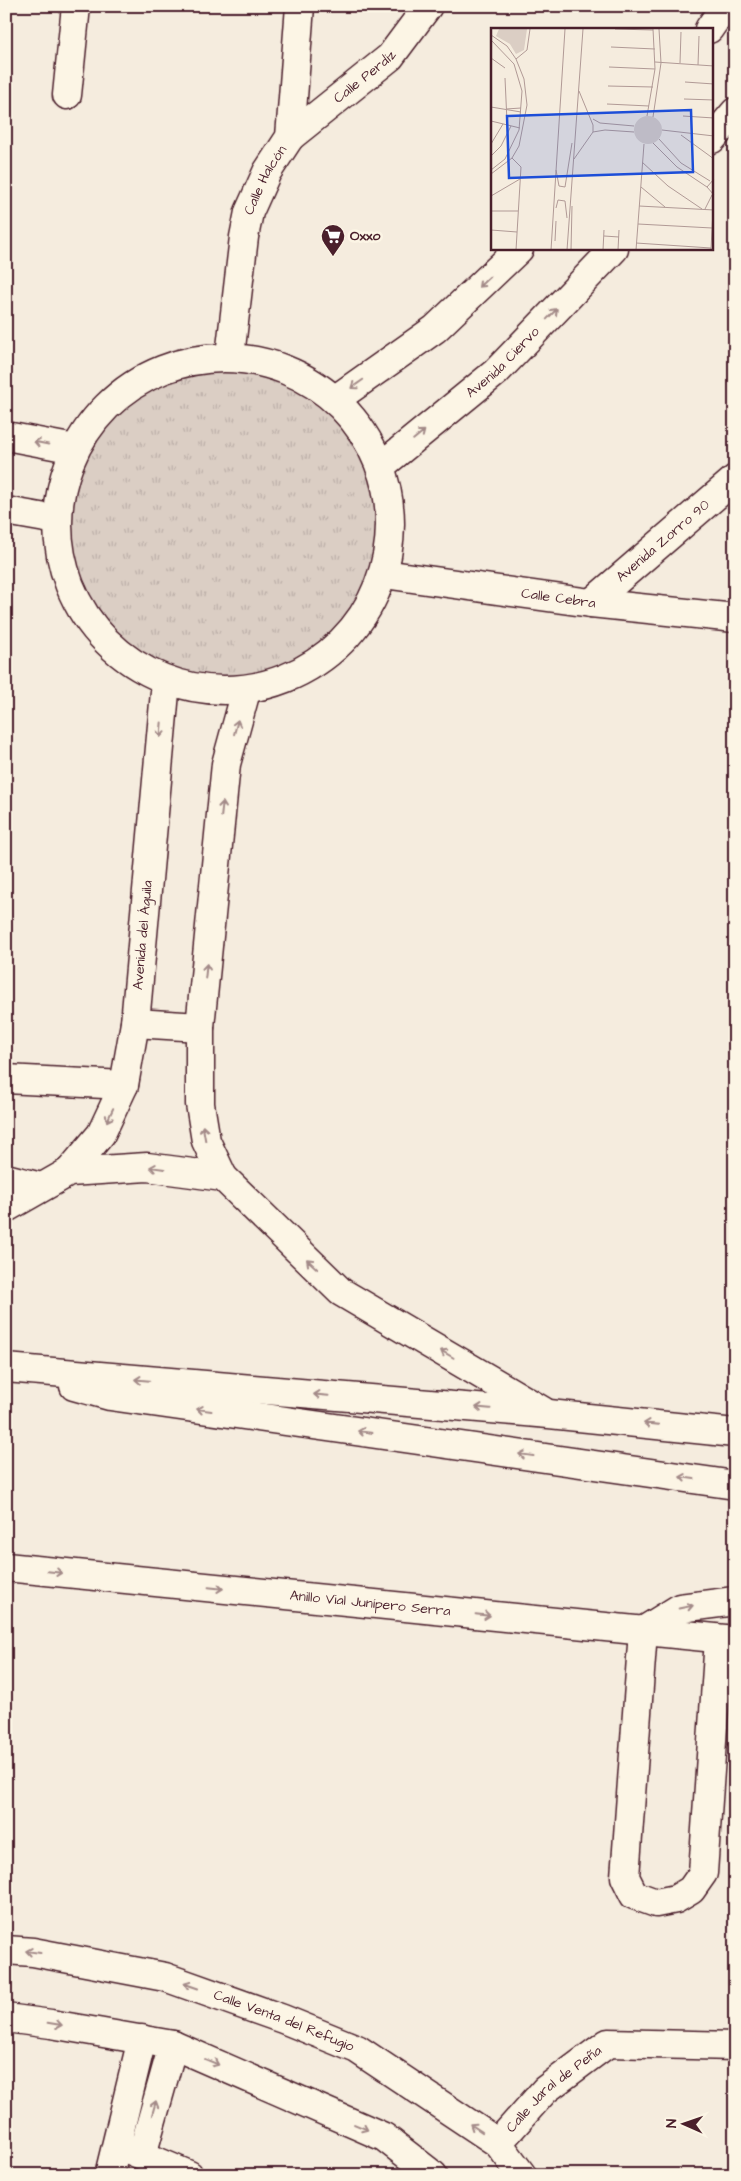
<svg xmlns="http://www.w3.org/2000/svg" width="741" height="2181" font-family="'Architects Daughter',sans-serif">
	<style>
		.grass { fill: url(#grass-tufts); stroke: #927678 }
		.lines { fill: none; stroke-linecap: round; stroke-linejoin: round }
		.minor-casing { stroke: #4a1f2b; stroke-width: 31 }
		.highway-casing { stroke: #4a1f2b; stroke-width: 31 }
		.minor { stroke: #fcf5e5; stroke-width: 28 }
		.highway { stroke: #fcf5e5; stroke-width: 28 }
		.oneway { stroke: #a38a88 }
		.labels { text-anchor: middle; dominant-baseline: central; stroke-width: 5; stroke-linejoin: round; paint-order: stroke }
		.street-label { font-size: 14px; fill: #4a1f2b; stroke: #fcf5e5 }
		.poi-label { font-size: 14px; font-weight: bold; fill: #4a1f2b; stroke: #fcf5e5; text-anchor: start }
		.inset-road { fill: none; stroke: #b19a96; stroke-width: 1 }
		.view { fill: #1d4ed8; fill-opacity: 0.15; stroke: #1d4ed8; stroke-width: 2.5 }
		.inset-edge { fill: none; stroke: #4a1f2b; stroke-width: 2.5 }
	</style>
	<defs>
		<pattern id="grass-tufts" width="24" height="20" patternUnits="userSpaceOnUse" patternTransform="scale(1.25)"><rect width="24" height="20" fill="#dbcec4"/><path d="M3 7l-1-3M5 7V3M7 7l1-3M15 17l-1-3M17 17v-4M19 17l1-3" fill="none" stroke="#bdb0a9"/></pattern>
	</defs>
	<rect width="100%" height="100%" fill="#f5ecde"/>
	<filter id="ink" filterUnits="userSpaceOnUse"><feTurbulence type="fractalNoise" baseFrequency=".02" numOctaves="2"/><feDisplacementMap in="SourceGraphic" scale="10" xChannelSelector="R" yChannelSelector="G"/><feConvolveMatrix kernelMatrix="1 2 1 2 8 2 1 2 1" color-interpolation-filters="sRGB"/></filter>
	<g filter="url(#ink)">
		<circle class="grass" cx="223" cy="524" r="163"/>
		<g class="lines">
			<g class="minor-casing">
				<g id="minor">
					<path d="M709 29 725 6"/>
					<path d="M67 95 76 6"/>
					<path id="s1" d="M290 137 390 57 428 6"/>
					<path d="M712 139 735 112"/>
					<path id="s2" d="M230 356 244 237 249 212 267 172 290 137 300 6"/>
					<circle cx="224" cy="524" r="166"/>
					<path d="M336 399 435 329 519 249"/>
					<path d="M6 436 75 449"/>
					<path id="s3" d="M381 466 496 372 614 249"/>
					<path d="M6 511 57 520"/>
					<path id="s4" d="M384 574 591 603 735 618"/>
					<path id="s5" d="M591 603 735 479"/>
					<path d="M135 1023 200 1027"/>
					<path d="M6 1079 124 1085"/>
					<path id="s6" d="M69 1172 101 1134 124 1085 135 1023 166 681"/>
					<path d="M223 1177 206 1141 200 1104V1027L226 764 246 691"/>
					<path d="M6 1178 41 1187"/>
					<path d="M643 1631 625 1877 634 1895 656 1903 676 1899 691 1890 703 1873 719 1639"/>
					<path id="s7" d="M6 1950 33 1952 165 1977 283 2019 357 2049 498 2143 522 2175"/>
					<path d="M6 2018 51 2024 173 2045 384 2137 433 2175"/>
					<path id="s8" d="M498 2143 545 2090 608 2043 735 2046"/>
					<path d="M125 2148 189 2175"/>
					<path d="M142 2155 173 2045"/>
					<path d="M109 2175 142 2039"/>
				</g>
			</g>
			<g class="highway-casing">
				<g id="highway">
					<path d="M6 1208 69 1172 147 1167 223 1177 341 1292 543 1411"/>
					<path d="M6 1368 549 1414 735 1433"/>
					<path d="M74 1386 110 1396 735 1485"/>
					<path id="s9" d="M6 1567 735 1640"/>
					<path d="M643 1631 680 1608 735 1601"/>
				</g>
			</g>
			<use href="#minor" class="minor"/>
			<use href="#highway" class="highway"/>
		</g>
		<defs><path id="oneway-shaft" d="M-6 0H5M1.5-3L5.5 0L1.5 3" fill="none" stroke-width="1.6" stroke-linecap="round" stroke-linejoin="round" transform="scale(1.25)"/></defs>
		<g class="oneway">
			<use href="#oneway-shaft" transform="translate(484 282) rotate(136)"/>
			<use href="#oneway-shaft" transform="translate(552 314) rotate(-46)"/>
			<use href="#oneway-shaft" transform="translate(357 384) rotate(145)"/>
			<use href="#oneway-shaft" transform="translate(419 435) rotate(-39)"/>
			<use href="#oneway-shaft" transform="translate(41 443) rotate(-169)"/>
			<use href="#oneway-shaft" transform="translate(236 727) rotate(-75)"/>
			<use href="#oneway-shaft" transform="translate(161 730) rotate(95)"/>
			<use href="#oneway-shaft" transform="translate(222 809) rotate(-84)"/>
			<use href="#oneway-shaft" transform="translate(206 971) rotate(-84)"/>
			<use href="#oneway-shaft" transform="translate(110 1115) rotate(115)"/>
			<use href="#oneway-shaft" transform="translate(204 1133) rotate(-100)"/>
			<use href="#oneway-shaft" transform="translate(157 1168) rotate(-172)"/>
			<use href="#oneway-shaft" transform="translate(312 1264) rotate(-137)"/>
			<use href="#oneway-shaft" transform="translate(447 1354) rotate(-150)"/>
			<use href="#oneway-shaft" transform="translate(142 1380) rotate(-175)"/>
			<use href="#oneway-shaft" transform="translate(321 1395) rotate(-175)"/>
			<use href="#oneway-shaft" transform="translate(483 1408) rotate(-175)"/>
			<use href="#oneway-shaft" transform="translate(204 1410) rotate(-172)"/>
			<use href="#oneway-shaft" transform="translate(651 1424) rotate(-174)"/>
			<use href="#oneway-shaft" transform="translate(365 1432) rotate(-172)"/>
			<use href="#oneway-shaft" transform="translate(526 1455) rotate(-172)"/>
			<use href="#oneway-shaft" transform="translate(687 1478) rotate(-172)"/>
			<use href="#oneway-shaft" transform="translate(55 1572) rotate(6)"/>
			<use href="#oneway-shaft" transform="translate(216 1588) rotate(6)"/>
			<use href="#oneway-shaft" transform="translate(686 1607) rotate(-12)"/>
			<use href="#oneway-shaft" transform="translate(483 1615) rotate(6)"/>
			<use href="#oneway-shaft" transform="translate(33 1952) rotate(-172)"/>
			<use href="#oneway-shaft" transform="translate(191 1986) rotate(-161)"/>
			<use href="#oneway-shaft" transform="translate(55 2024) rotate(9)"/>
			<use href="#oneway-shaft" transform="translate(212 2062) rotate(23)"/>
			<use href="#oneway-shaft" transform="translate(154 2108) rotate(-74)"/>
			<use href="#oneway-shaft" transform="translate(361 2127) rotate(23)"/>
			<use href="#oneway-shaft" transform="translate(476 2128) rotate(-146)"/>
		</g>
	</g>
	<defs>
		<g id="supermarket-pin" transform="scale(1.25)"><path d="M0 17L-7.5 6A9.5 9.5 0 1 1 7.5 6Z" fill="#4a1f2b" stroke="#fcf5e5"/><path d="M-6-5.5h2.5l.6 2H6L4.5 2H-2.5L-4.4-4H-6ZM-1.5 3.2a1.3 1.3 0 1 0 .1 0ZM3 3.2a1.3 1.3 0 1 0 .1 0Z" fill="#fff"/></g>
	</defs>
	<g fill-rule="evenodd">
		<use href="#supermarket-pin" x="333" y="236"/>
	</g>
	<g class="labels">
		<g class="street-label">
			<text stroke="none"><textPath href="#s1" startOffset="96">Calle Perdiz</textPath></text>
			<text stroke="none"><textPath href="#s2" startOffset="181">Calle Halcón</textPath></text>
			<text stroke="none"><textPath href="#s3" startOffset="160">Avenida Ciervo</textPath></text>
			<text stroke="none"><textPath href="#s5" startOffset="95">Avenida Zorro 90</textPath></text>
			<text stroke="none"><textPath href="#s4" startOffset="176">Calle Cebra</textPath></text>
			<text stroke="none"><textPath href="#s6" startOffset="255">Avenida del Águila</textPath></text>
			<text stroke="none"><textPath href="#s9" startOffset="366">Anillo Vial Junípero Serra</textPath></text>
			<text stroke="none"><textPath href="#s7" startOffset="288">Calle Venta del Refugio</textPath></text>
			<text stroke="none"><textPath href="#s8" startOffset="78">Calle Jaral de Peña</textPath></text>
		</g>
		<g class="poi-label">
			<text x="350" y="236">Oxxo</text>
		</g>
	</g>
	<g transform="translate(491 28)">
		<rect width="222" height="222" fill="#f5ecde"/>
		<path d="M8 1H36L33 22 25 26 19 16 5 8ZM143 102a14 14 0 1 1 28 0a14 14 0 1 1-28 0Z" fill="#dbcec4"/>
		<path class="inset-road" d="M124 1 162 2M0 7 16 18 25 31 33 51 36 77 28 118 21 130 0 146M0 12 23 36 31 63 28 102 14 131 0 142M120 19 164 21M0 30 14 40M25 31 36 22 39 1M164 34 223 38M189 35 190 4M207 37 208 8M118 39 164 41M14 50 16 94M194 54 223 56M117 58 162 59M193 71 223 72M116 76 158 78M0 79 30 84M15 81 30 80M156 88 164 41 162 1M192 88 223 90M162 89 170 35 168 1M102 91 109 95 143 98M0 93 29 100M171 102 223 108M102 104 114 102 143 104M190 107 223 131M168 111 190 135 219 153M162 115 186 139 216 159M0 116 12 96M0 128 10 118 20 98M21 130 30 139 25 222M83 131 102 104V97L88 63M151 134 177 158 211 181M65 142 68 158 74 159 81 115M223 151 216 159 223 167M150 159 174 179M0 168 29 151M148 178 223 182M65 180 67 172 74 173 76 190M214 181 221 167M0 183H27M147 196 221 200M0 202 26 204M113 208 128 209M64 213 65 193M145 215 220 220M220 221 222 182M60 222 74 1M76 222 92 1M80 222 81 178M112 222 113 202M127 222 128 202M145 222 153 116"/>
		<path class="view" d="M200 82 202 144 18 150 16 88Z"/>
		<rect width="222" height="222" class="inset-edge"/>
	</g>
	<rect width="741" height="2181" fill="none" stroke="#fcf5e5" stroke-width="25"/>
	<rect x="12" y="12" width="716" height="2156" fill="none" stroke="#4a1f2b" stroke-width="2" filter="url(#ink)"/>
	<g transform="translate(684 2124) rotate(272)" stroke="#fcf5e5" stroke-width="4" paint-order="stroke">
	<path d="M0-4L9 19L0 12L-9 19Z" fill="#4a1f2b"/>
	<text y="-8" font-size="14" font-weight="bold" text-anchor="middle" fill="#4a1f2b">N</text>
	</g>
</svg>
